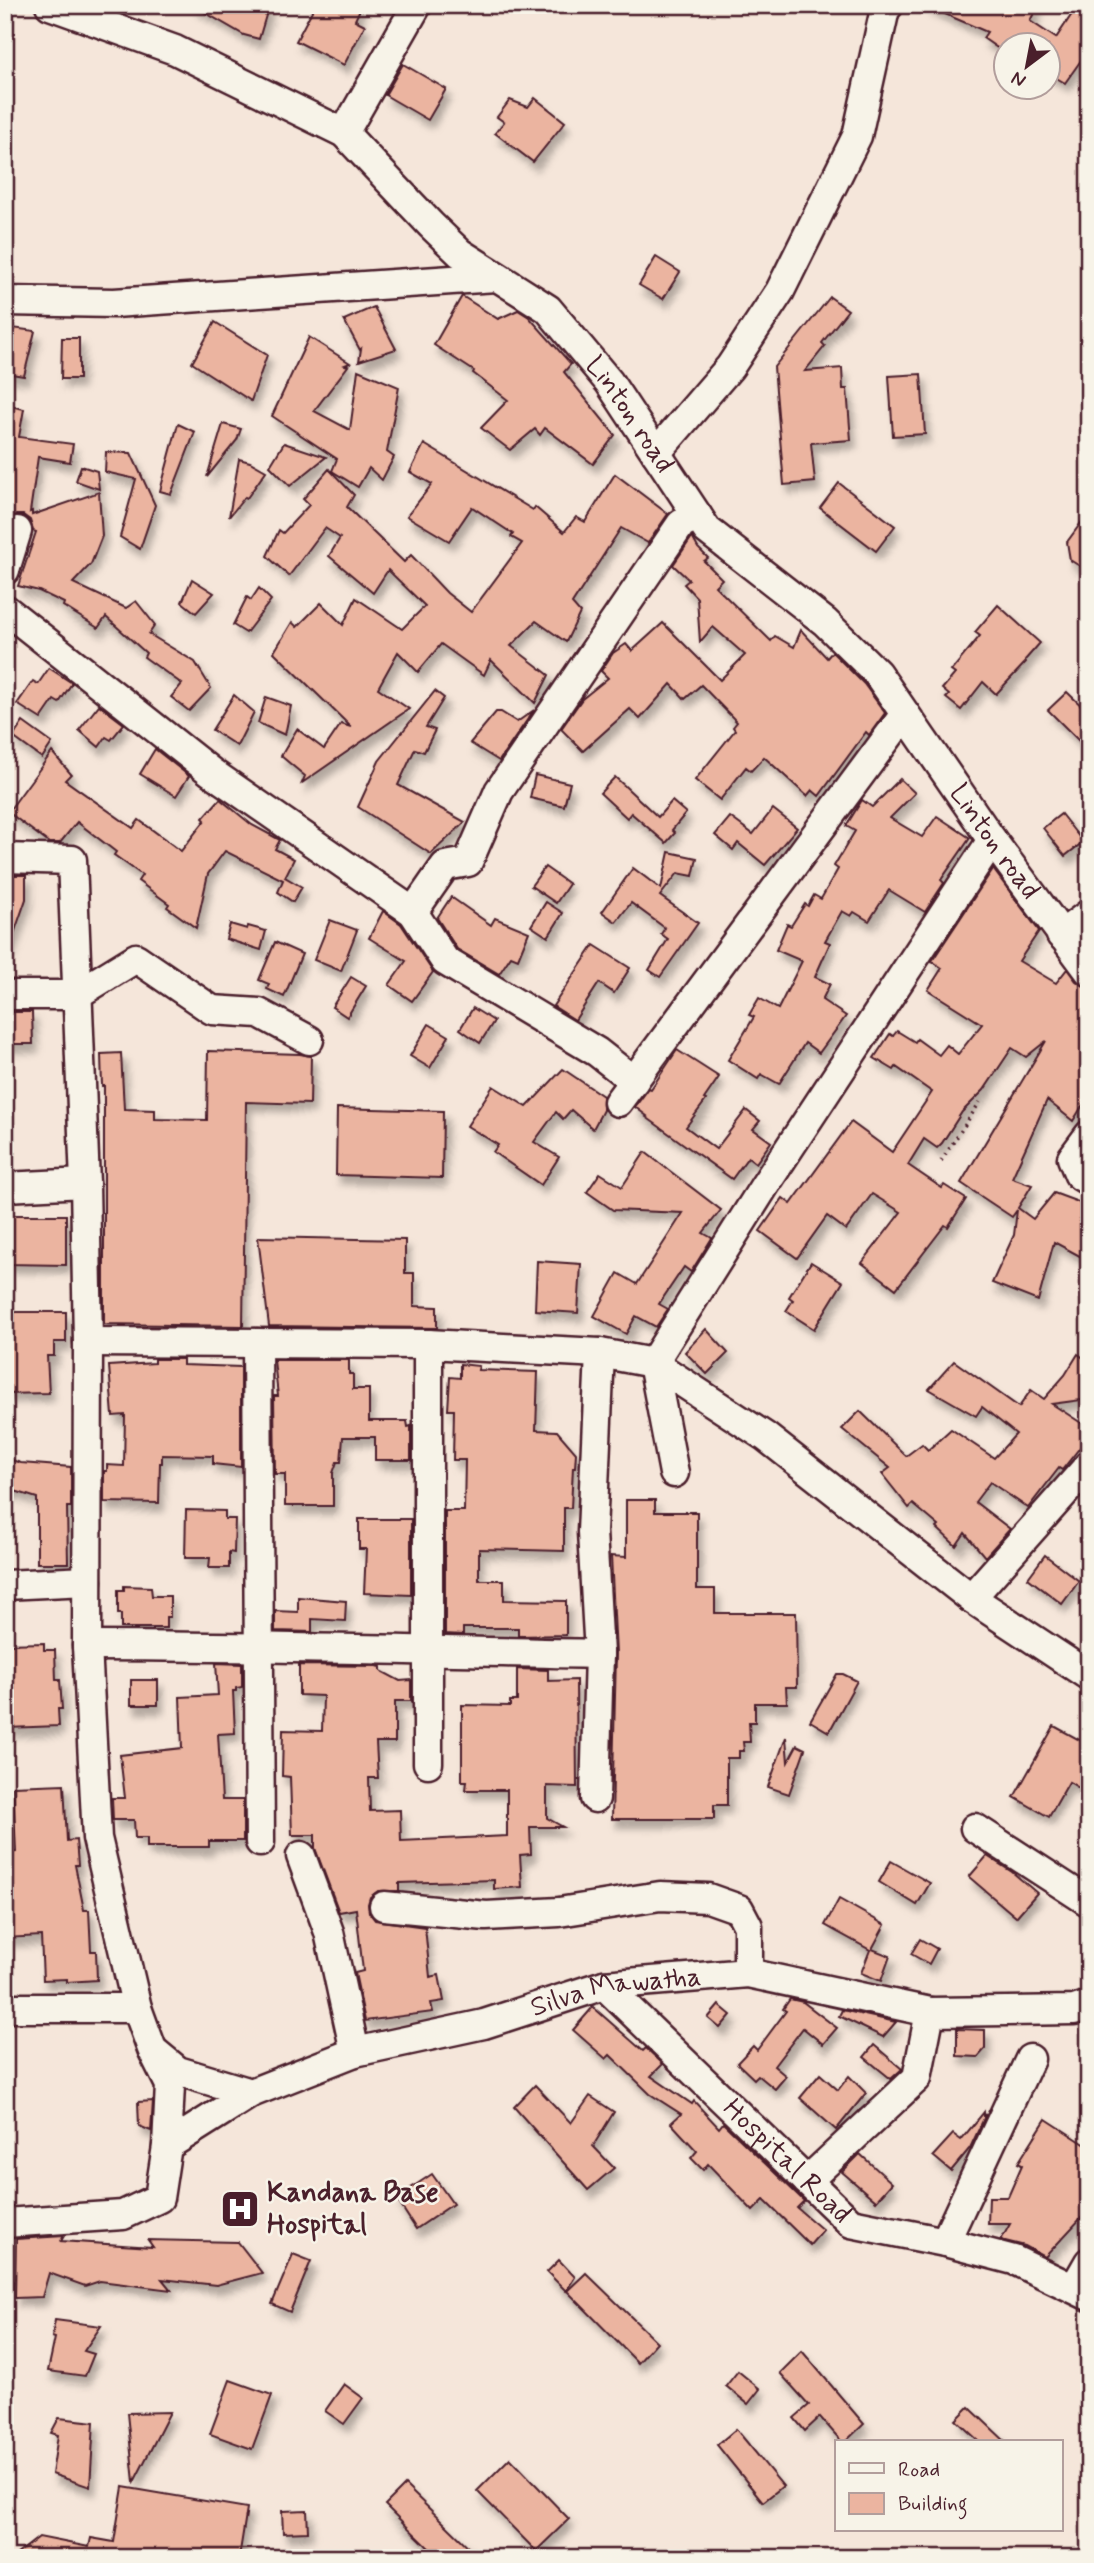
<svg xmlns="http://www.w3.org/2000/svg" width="1094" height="2563" font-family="Mynerve,sans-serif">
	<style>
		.building { fill: #ebb4a0; stroke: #4a1f2b; stroke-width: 2; filter: url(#shadow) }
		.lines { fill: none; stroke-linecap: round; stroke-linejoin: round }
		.minor-casing { stroke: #4a1f2b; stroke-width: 33 }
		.path { stroke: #4a1f2b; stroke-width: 3.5; stroke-dasharray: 2 5; stroke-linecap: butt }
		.minor { stroke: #f7f3e8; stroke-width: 28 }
		.labels { text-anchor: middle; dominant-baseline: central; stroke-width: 5; stroke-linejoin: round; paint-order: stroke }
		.street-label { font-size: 28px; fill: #4a1f2b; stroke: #f7f3e8 }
		.poi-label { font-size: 28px; font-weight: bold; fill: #4a1f2b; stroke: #f7f3e8; text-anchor: start }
	</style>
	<defs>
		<filter id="shadow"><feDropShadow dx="4.5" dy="8" stdDeviation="3.5" flood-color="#0004"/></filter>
	</defs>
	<rect width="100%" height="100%" fill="#f5e6da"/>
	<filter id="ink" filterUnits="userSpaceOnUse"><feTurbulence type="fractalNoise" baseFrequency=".0143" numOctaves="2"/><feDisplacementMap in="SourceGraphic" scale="14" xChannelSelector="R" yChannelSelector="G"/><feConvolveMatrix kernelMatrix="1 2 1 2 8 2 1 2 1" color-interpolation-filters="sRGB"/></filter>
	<g filter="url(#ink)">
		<g class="building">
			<path d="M192 5H269L259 39 244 35Z"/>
			<path d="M315 5H362L355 20 365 25 344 65 296 41Z"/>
			<path d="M924 5H1038L1030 21 1056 38 1078 5H1089V49L1065 83 1048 73V46H1006V54L983 38 987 32Z"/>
			<path d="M403 64 446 89 428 120 385 95Z"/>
			<path d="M535 98 565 122 533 162 495 133 504 122 497 117 510 100 528 107Z"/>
			<path d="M656 257 680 272 663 299 639 285Z"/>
			<path d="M462 296 498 319 518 310 529 317 571 364 564 372 615 435 593 464 545 428 540 435 535 429 510 450 481 428 508 400 473 373 474 371 434 345Z"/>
			<path d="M830 297 848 310 822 343 825 346 805 371 842 368 843 389H847L851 440 811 443 815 482 784 485 774 367Z"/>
			<path d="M374 307 396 349 359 361 361 349 360 350 344 320Z"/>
			<path d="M215 322 267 355 251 401 192 363Z"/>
			<path d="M5 327 35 331 24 376 5 373Z"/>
			<path d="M309 337 350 363 345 365 348 366 314 411 350 430 358 370 399 387 387 452 394 457 382 480 369 468 358 487 332 471 337 459 272 416Z"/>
			<path d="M62 338H79V379H61Z"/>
			<path d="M921 374 925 434 893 436 889 376Z"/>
			<path d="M5 405 24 409 19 437 73 444 70 462 38 457 30 512 32 511V515L99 492 102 536 91 564 73 583 126 608 136 601 155 625 149 634 195 662 211 688 189 711 171 697 182 684 144 657 146 653 106 617 98 628 63 606 64 603 39 591 18 586 36 532 33 531 30 520 23 515H13L5 519V478L10 465H5Z"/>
			<path d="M178 424 195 432 171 494 160 491Z"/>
			<path d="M223 424 241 429 237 440 207 477Z"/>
			<path d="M284 443 326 457 290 486 270 466Z"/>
			<path d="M424 444 533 510 535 507 564 532 576 517 585 522 615 474 668 514 648 543 621 528 572 604 580 613 566 642 536 621 511 646 549 675 535 703 491 660 484 675 441 644 418 672 398 652 378 688 409 709 302 783 305 776 281 756 297 729 324 749 341 724 351 727 274 652 292 622 297 627 321 603 343 625 356 598 402 629 425 606 388 570 373 593 329 556 340 538 325 528 289 576 267 556 279 530 283 533 309 505 303 499 329 469 354 495 347 507 404 562 411 555 447 593 471 612 522 543 511 537 513 534 472 507 449 541 407 516 432 484 410 472Z"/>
			<path d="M106 452 131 453 155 505 140 549 120 537 136 479 105 472Z"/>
			<path d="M239 459 250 462 266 471 247 498 245 497 229 517Z"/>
			<path d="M81 466 97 471 99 489 76 481Z"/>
			<path d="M839 483 895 526 876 551 820 508Z"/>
			<path d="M1089 512V572L1070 560 1067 542Z"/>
			<path d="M692 537 698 548 708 558 704 561 722 579 715 586 771 641 775 636 794 647 801 630 827 658 832 652 864 684 885 713 869 735 866 732 819 796 812 790 807 796 764 757 751 771 746 767 720 800 695 780 735 730 733 727 737 722 701 685 685 699 671 684 640 719 630 709 583 751 561 729 582 699 608 678 601 671 613 653 626 644 632 651 663 623 720 680 745 655 713 627 700 642 697 598 684 584 689 580 673 565Z"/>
			<path d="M192 579 214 593 196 613 182 602Z"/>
			<path d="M259 588 271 600 246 633 233 625 247 597 251 600Z"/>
			<path d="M998 605 1040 643 1025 660 1026 662 996 694 983 682 961 710 946 698 949 695 942 689 955 674 951 671 980 636 975 632Z"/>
			<path d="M49 668 72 683 59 703 54 700 41 719 17 704 33 681 38 684Z"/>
			<path d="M435 691 444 698 426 727 435 730 424 752 415 749 398 785 465 822 431 854 358 807 379 761Z"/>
			<path d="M1067 692 1089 713V751L1048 710Z"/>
			<path d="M234 695 254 712 237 746 212 730Z"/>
			<path d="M266 697 291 706 285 735 258 723Z"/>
			<path d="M99 705 124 724 111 740 106 737 99 747 79 730Z"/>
			<path d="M534 710 499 761 470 743 496 712H501L517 722Z"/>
			<path d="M23 722 52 743 42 758 13 737Z"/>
			<path d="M155 749 189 776 176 796 140 774Z"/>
			<path d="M52 752 71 774 65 780 133 828 139 820 181 851 205 820 203 818 220 799 252 825 280 840 275 849 294 859 285 877 302 887 293 902 278 892 283 880 225 851 208 874 196 928 167 907 169 904 138 881 142 875 114 855 116 852 77 822 60 843H49L8 812Z"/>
			<path d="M535 775 570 783 564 806 530 798Z"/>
			<path d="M615 777 658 817 672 801 686 813 672 830 675 833 666 843 631 813 627 818 600 793Z"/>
			<path d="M900 779 915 793 890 818 922 837 937 816 970 838 941 880 944 883 925 912 889 890 869 921 854 912 851 916 842 911 825 941 830 943 815 977 830 984 822 1000 846 1016 819 1053 805 1043 779 1084 761 1074 758 1079 728 1060 754 1017 749 1015 759 998 778 1009 802 961 776 950 787 924 791 926 805 904 808 906 814 895 821 899 838 869 834 866 855 831 846 826 862 800 872 807Z"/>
			<path d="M773 809 797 828 765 865 738 843 733 850 715 835 730 817 753 834Z"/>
			<path d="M1061 814 1083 842 1065 856 1043 828Z"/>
			<path d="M669 852 697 858 693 876 678 873 660 896 698 923 660 977 649 970 668 939 661 934 665 928 631 903 616 922 602 912 633 868 661 889Z"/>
			<path d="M545 867 569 884 556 903 531 886Z"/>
			<path d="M993 869 1039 931 1019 961 1056 983 1067 969 1076 981 1089 989V1095L1073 1121 1047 1100 1012 1178 1032 1185 1018 1208 1033 1219 1054 1193 1089 1206V1261L1054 1242 1038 1301 992 1283 1014 1235 1017 1210 1012 1217 961 1183 1046 1041 1026 1057 1012 1048 984 1090 962 1112 942 1143 937 1148 924 1139 908 1165 942 1188 944 1185 966 1199 948 1227 945 1225 896 1289 862 1263 901 1212 872 1194 846 1230 827 1216 797 1258 760 1231 783 1198 791 1204 851 1122 892 1152 932 1092 896 1067 894 1070 874 1058 890 1034 893 1036 897 1031 915 1042 917 1039 939 1055 947 1045 958 1054 982 1024 928 990 942 968 932 961Z"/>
			<path d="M5 875H26V899L8 951 5 950Z"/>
			<path d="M451 897 491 925 495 918 529 932 518 959 511 956 499 974 457 949 437 918Z"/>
			<path d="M546 902 563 913 548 937 531 926Z"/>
			<path d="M383 911 401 924 433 972 412 1001 389 985 406 961 369 938Z"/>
			<path d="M330 920 357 930 341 971 314 960Z"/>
			<path d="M230 924 247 929 248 926 266 931 261 950 226 939Z"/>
			<path d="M275 942 302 954 284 997 267 989 269 984 259 980Z"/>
			<path d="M594 945 630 968 614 993 599 983 575 1020 553 1006Z"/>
			<path d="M351 977 366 986 347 1017 332 1007Z"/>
			<path d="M473 1008 494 1021 480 1043 460 1029Z"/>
			<path d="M5 1012H32L33 1044H5Z"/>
			<path d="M429 1024 449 1036 430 1068 410 1056Z"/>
			<path d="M677 1050 719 1077 704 1099 706 1100 686 1127 716 1149 746 1110 760 1121 753 1129 771 1142 756 1163 748 1157 732 1179 646 1117 647 1116 635 1107 649 1088 651 1089Z"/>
			<path d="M208 1051 300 1054 311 1056 310 1104 246 1102 243 1326 104 1324V1086H102L101 1054 121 1053 124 1109 155 1110V1119L207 1120Z"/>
			<path d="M563 1069 603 1096V1110L593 1129 571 1110 563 1119 556 1112 534 1142 559 1157 541 1185 493 1152 498 1145 467 1126 493 1086 527 1107Z"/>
			<path d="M337 1108 443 1111 442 1178 336 1175Z"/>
			<path d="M645 1152 721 1210 703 1233 712 1238 691 1272 684 1267 659 1304 668 1309 656 1327 636 1316 626 1334 594 1316 618 1273 637 1284 683 1213 613 1210 587 1192 600 1173 622 1187Z"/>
			<path d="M5 1215H66V1265L5 1264Z"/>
			<path d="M258 1237 405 1240V1273H414V1306L437 1307V1328L269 1326Z"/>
			<path d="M537 1261 581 1264 578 1313 535 1310Z"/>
			<path d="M811 1262 843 1282 814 1329 786 1311 793 1300 789 1297Z"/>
			<path d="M5 1312H66V1342H54V1356H47L49 1393 5 1394Z"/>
			<path d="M706 1329 728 1353 707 1374 685 1352Z"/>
			<path d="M1078 1354 1089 1362V1399L1052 1404 1089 1428V1436L1062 1470 1059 1468 1028 1508 990 1482 975 1502 1010 1529 985 1557 965 1533 956 1546 937 1528 939 1526 913 1504 909 1508 882 1474 890 1468 842 1429 860 1411 906 1456 922 1444 928 1450 951 1429 994 1458 1016 1434 982 1407 976 1416 929 1389 954 1361 1019 1407 1031 1390 1044 1399 1065 1375Z"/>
			<path d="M154 1359H183V1365L241 1367V1467L213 1464V1456L162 1455V1463H160L159 1503 104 1502V1471H107V1465L124 1466 125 1415 113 1416 109 1366 154 1363Z"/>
			<path d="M274 1360H349V1374H353V1389H369V1421H407L408 1427 411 1426V1460H375V1437H343L341 1462H337L333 1473V1506H285V1474H275L274 1396H278Z"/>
			<path d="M460 1364 479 1366 478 1370 538 1372 536 1430 557 1431 576 1453 575 1467H573L571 1508H564V1551L479 1549V1580H504V1600L566 1601V1635L518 1636V1628H463V1635L445 1634V1511H464L465 1460H453L454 1410H448L450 1377 460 1378Z"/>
			<path d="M5 1458 21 1463 71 1467V1507H67L68 1563H37V1498L5 1488Z"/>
			<path d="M626 1500H655V1512H697V1589H715V1613H796L797 1687H786L787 1703H755V1722H749L750 1742H743L744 1751H739V1758H727V1805H714V1819H612L616 1654 611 1556 626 1557Z"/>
			<path d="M186 1510 225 1511V1519H235L234 1553 229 1552V1568H209L210 1558H185Z"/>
			<path d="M359 1519H411V1595L364 1593 366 1549H359Z"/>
			<path d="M1045 1555 1079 1581 1062 1604 1028 1578Z"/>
			<path d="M124 1586 151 1587 152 1596H170V1617H166V1628H121V1614H118V1590H124Z"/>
			<path d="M298 1597 346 1601 345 1621 312 1619V1632L275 1631V1611L298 1612Z"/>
			<path d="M44 1643V1650H55L56 1680H60L62 1709H58L59 1726 7 1728 5 1644Z"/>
			<path d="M216 1663 242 1664V1687L236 1688V1691H233L235 1733 218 1734 222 1800H243V1841H209V1847H147V1838H135L134 1820H113L112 1798H125L120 1755 182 1748 180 1697 218 1695Z"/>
			<path d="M299 1665 376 1666 381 1667V1671L400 1681 411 1680V1701H395V1742H376L378 1778H369L370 1811 400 1810 401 1841 507 1836V1790H466L467 1781H462V1705L510 1706V1701H517V1669L548 1670V1681L576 1680 577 1787 547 1786V1818L563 1827H530L531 1854 520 1855 522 1887 494 1889V1880L399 1883V1891H378L370 1897 368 1904 369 1912 375 1920 425 1927 430 1977 439 1975 444 2001 431 2003 433 2012 365 2021 355 1973 363 1971 356 1909 339 1912 315 1848V1835H292L290 1777 282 1776 283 1730 322 1731 323 1696 299 1695Z"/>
			<path d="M837 1674H843L857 1681 829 1732 810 1721Z"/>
			<rect x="131" y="1680" width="27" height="25"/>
			<path d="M1054 1726 1089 1745V1794L1069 1782 1049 1817 1014 1797Z"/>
			<path d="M786 1737 788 1762 797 1745 805 1749 789 1794 768 1787Z"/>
			<path d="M64 1784 67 1841 76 1840 78 1865H75L84 1910H89L91 1951H96L97 1980 67 1982V1979L43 1980 41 1936 5 1938V1853L16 1852 13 1786Z"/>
			<path d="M987 1856 1012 1872 1037 1893 1016 1917 969 1877Z"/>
			<path d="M891 1861 930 1883 917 1905 879 1882Z"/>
			<path d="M839 1899 885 1925 872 1949 890 1956 881 1981 861 1973 870 1950 825 1925Z"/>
			<path d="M920 1939 937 1949 929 1964 911 1954Z"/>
			<path d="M790 1999 803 2002 837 2028 823 2044 803 2028 774 2066 786 2076 775 2089 758 2075 754 2079 737 2063 753 2046 757 2050 786 2011 783 2009Z"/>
			<path d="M719 2005 731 2015 720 2028 708 2018Z"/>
			<path d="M593 2007 643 2051 646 2048 663 2064 651 2076 692 2104 694 2101 719 2128 723 2123 804 2201 797 2208 823 2230 810 2245 764 2200 753 2211 708 2164 703 2170 691 2158 697 2151 671 2123 681 2114 650 2094 610 2055 606 2059 573 2030Z"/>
			<path d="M842 2010 896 2022 883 2037 839 2016Z"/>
			<path d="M957 2029 985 2030V2049L978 2057 957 2056Z"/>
			<path d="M874 2045 902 2069 891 2079 864 2057Z"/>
			<path d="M820 2074 838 2090 849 2076 866 2093 836 2130 800 2098Z"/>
			<path d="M535 2085 571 2123 590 2096 614 2112 593 2146 614 2168 588 2190 514 2107Z"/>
			<path d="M153 2101 151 2131 139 2126 138 2102Z"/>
			<path d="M984 2112V2117L986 2114 970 2148 951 2171 933 2156 953 2134 961 2140Z"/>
			<path d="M1046 2119 1089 2147V2223L1081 2218 1045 2257 1025 2246 1001 2240 1010 2224H988L989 2197H1008L1022 2165 1018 2163Z"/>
			<path d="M860 2154 892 2183 876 2201 842 2172Z"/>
			<path d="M432 2174 453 2204 416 2229 396 2198Z"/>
			<path d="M64 2236 61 2241 153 2247 148 2240 238 2242 262 2273 216 2285 162 2279 171 2290 100 2281 85 2286 49 2273 42 2297 15 2298 16 2239Z"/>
			<path d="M293 2254 311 2261 290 2312 272 2304Z"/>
			<path d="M559 2260 575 2277 566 2291 547 2272Z"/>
			<path d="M586 2273 657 2342 638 2363 567 2291Z"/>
			<path d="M55 2320 101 2326 84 2351 94 2354 85 2376 48 2371 55 2338 52 2337Z"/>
			<path d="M802 2351 864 2424 845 2442H842L820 2417 805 2431 794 2418 809 2405 780 2373Z"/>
			<path d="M738 2371 760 2389 748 2404 726 2386Z"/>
			<path d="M230 2380 272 2395 252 2449 210 2434Z"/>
			<path d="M344 2384 363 2398 344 2424 325 2411Z"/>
			<path d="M969 2407 1006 2442H980L956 2420Z"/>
			<path d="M170 2412 134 2482 127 2413Z"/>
			<path d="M59 2418 94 2422 90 2487 52 2474 58 2435 51 2433Z"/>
			<path d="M736 2429 783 2486 763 2502 717 2445Z"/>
			<path d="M510 2458 569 2519 536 2551 477 2491Z"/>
			<path d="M405 2485 480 2558H439L385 2505Z"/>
			<path d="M123 2487 247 2508 239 2558H12L39 2537 89 2547 91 2538 114 2542Z"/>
			<path d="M307 2510 308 2532 283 2533 282 2511Z"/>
		</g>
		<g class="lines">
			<g class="minor-casing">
				<g id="minor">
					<path id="s1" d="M50 5 175 50 344 133 431 225 460 253 548 309 609 382 707 530 825 622 877 673 992 840 1089 971"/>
					<path d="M344 133 417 5"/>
					<path d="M5 301 114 303 496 277"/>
					<path d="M656 453 730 367 780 291 857 136 885 9 889 5"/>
					<path d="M5 570 17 531"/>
					<path d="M5 609 211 772 413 912 445 961 597 1052 634 1081"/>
					<path d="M5 858 72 860 85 1183 88 1342 87 1646 97 1838 137 2008 152 2049 170 2085 167 2146 159 2198 123 2215 5 2223"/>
					<path d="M413 912 445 866 468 862 499 791 681 524 697 515"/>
					<path d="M1061 935 1089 914"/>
					<path d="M5 995H76L136 958 212 1010 259 1013 309 1040"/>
					<path d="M618 1102 905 714"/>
					<path d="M1089 1135 1072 1158 1079 1175 1089 1181"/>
					<path d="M5 1187 85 1183"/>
					<path d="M88 1342 428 1344 600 1353 653 1363 766 1437 971 1598 1089 1676"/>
					<path d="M257 1343 260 1842"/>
					<path d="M674 1473 653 1363 765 1185 992 840"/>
					<path d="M5 1585 87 1581"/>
					<path d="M971 1598 1089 1465"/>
					<path d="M87 1646C258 1646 429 1651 599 1654"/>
					<path d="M428 1763V1344"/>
					<path d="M595 1798 599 1654 592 1532 600 1353"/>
					<path d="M975 1828 1089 1902"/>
					<path d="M301 1856 329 1932 355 2052"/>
					<path d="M384 1906 486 1916 559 1912 660 1896 708 1898 739 1909 748 1926V1973"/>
					<path id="s2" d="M604 1985 851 2223 945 2242 1014 2260 1089 2296"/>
					<path d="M5 2008H137"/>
					<path d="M155 2052 178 2071 251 2093"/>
					<path id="s3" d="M167 2146 251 2093 355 2052 484 2024 604 1985 748 1973 930 2012 1074 2010 1089 2005"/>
					<path d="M807 2181 917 2078 930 2012"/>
					<path d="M945 2242 1030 2059"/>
					<path d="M1074 2288 1089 2262"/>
				</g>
			</g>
			<path class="path" d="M941 1161 980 1102"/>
			<use href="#minor" class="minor"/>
		</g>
	</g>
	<defs>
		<g id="hospital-square" transform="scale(2.0125)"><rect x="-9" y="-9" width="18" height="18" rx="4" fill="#4a1f2b" stroke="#f7f3e8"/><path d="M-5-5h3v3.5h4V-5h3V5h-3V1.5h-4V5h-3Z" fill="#fff"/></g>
	</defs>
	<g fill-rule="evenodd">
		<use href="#hospital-square" x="240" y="2209"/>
	</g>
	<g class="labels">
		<g class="street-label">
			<text stroke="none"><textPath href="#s1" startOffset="726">Linton road</textPath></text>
			<text stroke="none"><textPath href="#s1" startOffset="1293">Linton road</textPath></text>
			<text stroke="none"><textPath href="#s3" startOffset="480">Silva Mawatha</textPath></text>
			<text stroke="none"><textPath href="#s2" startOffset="254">Hospital Road</textPath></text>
		</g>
		<g class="poi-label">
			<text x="267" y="2193">Kandana Base<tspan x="267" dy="32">Hospital</tspan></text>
		</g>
	</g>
	<rect width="1094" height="2563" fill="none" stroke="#f7f3e8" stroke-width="28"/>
	<rect x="14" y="14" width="1066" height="2535" fill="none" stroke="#4a1f2b" stroke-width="2.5" filter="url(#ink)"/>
	<rect x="835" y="2440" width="228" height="91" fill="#f7f3e8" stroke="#b29e9c" stroke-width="2"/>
	<rect x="849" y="2463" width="35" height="10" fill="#f7f3e8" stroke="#b29e9c" stroke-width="2"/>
	<text x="898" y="2476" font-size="21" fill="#4a1f2b">Road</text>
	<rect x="849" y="2493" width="35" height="21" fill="#ebb4a0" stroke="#b29e9c" stroke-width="2"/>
	<text x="898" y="2510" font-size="21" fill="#4a1f2b">Building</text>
	<g transform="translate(1027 66) rotate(212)"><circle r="33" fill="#f7f3e8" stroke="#b29e9c" stroke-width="2"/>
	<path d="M0-5L12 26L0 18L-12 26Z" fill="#4a1f2b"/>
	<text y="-10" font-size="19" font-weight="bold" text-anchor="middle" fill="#4a1f2b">N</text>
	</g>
</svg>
